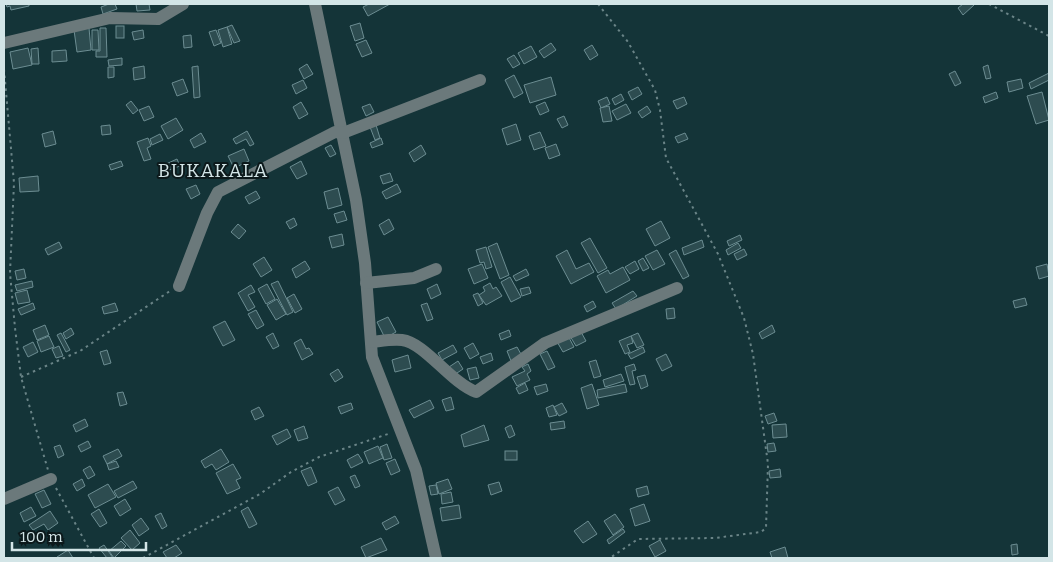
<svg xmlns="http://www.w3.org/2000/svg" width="1053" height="562" font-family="Bitter,serif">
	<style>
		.building { fill: #2d4c50; stroke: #6c8d92 }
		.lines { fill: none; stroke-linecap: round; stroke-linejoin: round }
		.path { stroke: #6a8487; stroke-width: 2; stroke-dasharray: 2.5 4; stroke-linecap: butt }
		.minor { stroke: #6b797b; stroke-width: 12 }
		.labels { text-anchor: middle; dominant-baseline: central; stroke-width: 4; stroke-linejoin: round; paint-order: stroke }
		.quarter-label { font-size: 19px; letter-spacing: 1px; fill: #d3e5e7; stroke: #0c191b }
	</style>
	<rect width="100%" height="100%" fill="#143438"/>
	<g class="building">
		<path d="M6 4H29V6L11 10 10 6 7 7Z"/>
		<path d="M109 4H115L117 9 103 14 101 7Z"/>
		<path d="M136 4H149L150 10 137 11Z"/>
		<path d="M369 4H390L368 16 363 7Z"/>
		<path d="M963 4H972L974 5 963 15 958 8Z"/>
		<path d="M360 23 364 38 355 41 350 26Z"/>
		<path d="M232 25 240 41 234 43 227 27Z"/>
		<rect x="116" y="26" width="8" height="12"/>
		<path d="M227 27 232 44 223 47 218 30Z"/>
		<path d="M89 28 91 50 77 52 74 30Z"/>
		<path d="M100 28H106L107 57H96V51H100Z"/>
		<path d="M92 30H98L99 50H92Z"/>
		<path d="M143 30 144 38 134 40 132 32Z"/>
		<path d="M216 30 221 43 214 46 209 32Z"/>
		<path d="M191 35 192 47 184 48 183 36Z"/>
		<path d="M366 40 372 53 362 57 356 44Z"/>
		<path d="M551 43 556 50 544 58 539 51Z"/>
		<path d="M592 45 598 55 590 60 584 50Z"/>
		<path d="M531 46 537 57 524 64 518 53Z"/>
		<path d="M28 48 32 65 13 69 10 52Z"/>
		<path d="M38 48 39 64H32L31 49Z"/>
		<path d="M66 50 67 61 52 62V51Z"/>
		<path d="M514 55 520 64 513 68 507 59Z"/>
		<path d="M122 58V65L109 66 108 60Z"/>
		<path d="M307 64 313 74 304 79 299 69Z"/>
		<path d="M988 65 991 78 986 79 983 67Z"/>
		<path d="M144 66 145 78 134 80 133 68Z"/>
		<path d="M198 66 200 97 194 98 192 67Z"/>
		<path d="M108 67H114V77L108 78Z"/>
		<path d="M955 71 961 83 955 86 949 74Z"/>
		<path d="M1049 73V80L1031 89 1029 83Z"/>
		<path d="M514 75 523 93 514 98 505 80Z"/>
		<path d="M551 77 556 95 530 103 524 85Z"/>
		<path d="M183 79 188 92 177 96 172 83Z"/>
		<path d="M1021 79 1023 88 1009 92 1007 82Z"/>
		<path d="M303 80 307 88 296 94 292 85Z"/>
		<path d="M638 87 642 94 632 100 628 92Z"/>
		<path d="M996 92 998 98 985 103 983 97Z"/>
		<path d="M1042 92 1049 120 1036 124 1027 96Z"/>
		<path d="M621 94 624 100 615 105 612 99Z"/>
		<path d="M607 97 610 104 601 108 598 101Z"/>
		<path d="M684 97 687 104 677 109 673 101Z"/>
		<path d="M131 101 138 110 133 114 126 105Z"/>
		<path d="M301 102 308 114 299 119 293 107Z"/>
		<path d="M545 102 549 111 540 115 536 106Z"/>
		<path d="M370 104 374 112 366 116 362 107Z"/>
		<path d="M626 104 631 113 617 120 612 111Z"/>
		<path d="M149 106 154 117 144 121 139 110Z"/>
		<path d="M609 106 612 121 603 122 600 108Z"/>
		<path d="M647 106 651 112 642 118 638 112Z"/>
		<path d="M564 116 568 125 562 128 557 119Z"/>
		<path d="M176 118 183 130 168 139 161 126Z"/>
		<path d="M516 124 521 140 507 145 502 129Z"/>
		<path d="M110 125 111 134 102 135 101 126Z"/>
		<path d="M376 125 380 138 375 140 370 127Z"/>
		<path d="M53 131 56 144 45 147 42 134Z"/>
		<path d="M247 131 254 144 250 146 246 139 236 144 233 139Z"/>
		<path d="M540 132 546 146 534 150 529 136Z"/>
		<path d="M201 133 206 142 194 148 190 140Z"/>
		<path d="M685 133 688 139 678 143 675 137Z"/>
		<path d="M160 134 163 140 152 145 150 139Z"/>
		<path d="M148 138 151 146 147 148 151 159 144 161 137 142Z"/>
		<path d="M381 138 383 144 372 148 370 143Z"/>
		<path d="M556 144 560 155 549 159 545 148Z"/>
		<path d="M331 145 336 154 330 157 325 148Z"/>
		<path d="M421 145 426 154 414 162 409 153Z"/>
		<path d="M244 149 249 161 234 168 228 156Z"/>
		<path d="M177 159 180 166 169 170 166 164Z"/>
		<path d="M121 161 123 166 111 170 109 165Z"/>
		<path d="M301 161 307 174 297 179 290 167Z"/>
		<path d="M390 173 393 181 383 184 380 176Z"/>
		<path d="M38 176 39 191 20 192 19 178Z"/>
		<path d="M397 184 401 192 386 199 382 192Z"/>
		<path d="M196 185 200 194 191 199 186 189Z"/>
		<path d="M338 188 342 205 328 209 324 192Z"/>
		<path d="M256 191 260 198 249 204 245 197Z"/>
		<path d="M344 211 347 220 337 223 334 214Z"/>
		<path d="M294 218 297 225 290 229 286 222Z"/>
		<path d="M389 219 394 229 384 235 379 225Z"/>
		<path d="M661 221 670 238 655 246 646 229Z"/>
		<path d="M238 224 246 231 239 239 231 232Z"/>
		<path d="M342 234 344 245 332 248 329 237Z"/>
		<path d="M740 235 742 240 729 246 727 241Z"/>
		<path d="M590 238 607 268 598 273 581 243Z"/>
		<path d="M702 240 704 247 684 255 682 248Z"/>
		<path d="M59 242 62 248 48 255 45 249Z"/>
		<path d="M497 243 509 275 500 279 488 247Z"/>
		<path d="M738 243 741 248 728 255 726 250Z"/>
		<path d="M486 247 492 267 486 269 484 262 480 263 476 250Z"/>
		<path d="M744 249 747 255 737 260 734 254Z"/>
		<path d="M567 250 576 269 589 263 594 272 571 284 556 256Z"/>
		<path d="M657 250 665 264 653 270 645 256Z"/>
		<path d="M676 250 689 276 683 279 669 254Z"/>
		<path d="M264 257 272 270 261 277 253 264Z"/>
		<path d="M643 258 649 268 643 271 638 261Z"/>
		<path d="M305 261 310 269 296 278 292 269Z"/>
		<path d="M635 261 639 269 630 274 625 267Z"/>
		<path d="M482 264 488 278 474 284 468 269Z"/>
		<path d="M1047 264 1049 276 1039 279 1036 267Z"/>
		<path d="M623 267 630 280 606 293 597 276 608 270 610 274Z"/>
		<path d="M24 269 26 278 17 280 15 271Z"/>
		<path d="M526 269 529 275 516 281 513 276Z"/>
		<path d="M510 277 521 297 511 302 501 282Z"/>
		<path d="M32 281 33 287 17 291 15 285Z"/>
		<path d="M278 281 293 312 287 315 271 284Z"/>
		<path d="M490 283 493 289 496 287 502 296 486 305 479 295 485 291 483 287Z"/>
		<path d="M267 284 275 299 266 304 258 289Z"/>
		<path d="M437 284 441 294 431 299 427 289Z"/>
		<path d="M251 285 255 292 248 295 255 307 248 311 238 293Z"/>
		<path d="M529 287 531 293 522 296 520 289Z"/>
		<path d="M27 290 30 302 18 304 15 293Z"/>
		<path d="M633 291 637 296 616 309 612 303Z"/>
		<path d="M478 293 483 303 478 306 473 295Z"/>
		<path d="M294 294 302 309 295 313 287 298Z"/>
		<path d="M1025 298 1027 305 1015 308 1013 301Z"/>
		<path d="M277 299 286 314 276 320 267 305Z"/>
		<path d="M593 301 596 307 587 312 584 306Z"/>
		<path d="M33 303 35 309 21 315 18 309Z"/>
		<path d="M115 303 118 311 104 314 102 307Z"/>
		<path d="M427 303 433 319 427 321 421 305Z"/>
		<path d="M674 308 675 318 667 319 666 309Z"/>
		<path d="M256 310 264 325 257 329 248 314Z"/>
		<path d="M388 317 396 332 385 338 377 322Z"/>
		<path d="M225 321 235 340 223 346 213 327Z"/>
		<path d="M45 325 49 335 37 340 33 330Z"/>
		<path d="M772 325 775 332 762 339 759 333Z"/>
		<path d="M71 328 74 334 66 339 63 333Z"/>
		<path d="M509 330 511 336 501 340 499 334Z"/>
		<path d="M580 330 586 341 576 346 570 336Z"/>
		<path d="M61 333 70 350 66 352 57 335Z"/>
		<path d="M273 333 279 346 273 349 266 337Z"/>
		<path d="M638 333 644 345 637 348 631 336Z"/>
		<path d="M567 334 574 347 563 352 556 340Z"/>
		<path d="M49 336 54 347 41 352 37 341Z"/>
		<path d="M631 336 633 343 627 345 630 352 625 354 619 341Z"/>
		<path d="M301 339 306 349 309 348 313 354 302 360 294 343Z"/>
		<path d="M33 342 38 352 28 357 23 347Z"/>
		<path d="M473 343 479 354 470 359 464 348Z"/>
		<path d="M453 345 457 352 442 360 438 353Z"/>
		<path d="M59 346 63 356 56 358 52 349Z"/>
		<path d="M517 347 522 356 511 361 507 351Z"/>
		<path d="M643 347 645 352 631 359 628 354Z"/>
		<path d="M107 350 111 363 104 365 100 352Z"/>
		<path d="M547 351 555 367 548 370 540 354Z"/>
		<path d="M491 353 493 360 483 364 480 357Z"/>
		<path d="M666 354 672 366 662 371 656 359Z"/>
		<path d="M408 355 411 368 395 372 392 360Z"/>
		<path d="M596 360 601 376 594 378 589 362Z"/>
		<path d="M458 361 463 369 454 375 449 367Z"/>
		<path d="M528 364 531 371 527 374 530 380 517 386 512 377 525 371 522 367Z"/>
		<path d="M634 364 636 370 632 371 635 384 630 385 625 367Z"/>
		<path d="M476 367 479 378 470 380 467 369Z"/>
		<path d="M338 369 343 377 335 382 330 374Z"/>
		<path d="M621 374 624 381 605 387 603 380Z"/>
		<path d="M645 375 648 386 641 389 637 377Z"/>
		<path d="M525 383 528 390 519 394 516 388Z"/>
		<path d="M546 384 548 391 537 395 534 387Z"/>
		<path d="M592 384 599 405 587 409 581 388Z"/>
		<path d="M625 384 627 392 598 398 597 390Z"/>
		<path d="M123 392 127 404 120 406 117 393Z"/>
		<path d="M451 397 454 409 446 411 442 400Z"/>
		<path d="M430 400 434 408 414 418 409 410Z"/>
		<path d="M351 403 353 409 341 414 338 407Z"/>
		<path d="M562 403 567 412 559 416 554 407Z"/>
		<path d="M553 405 557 415 549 417 546 408Z"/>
		<path d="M259 407 264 416 255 420 251 411Z"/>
		<path d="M774 413 777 421 768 424 765 416Z"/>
		<path d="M85 419 88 426 76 432 73 425Z"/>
		<path d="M564 421 565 428 551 430 550 423Z"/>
		<path d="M786 424 787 437 773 438 772 425Z"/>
		<path d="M484 425 489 440 464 447 461 435Z"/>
		<path d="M511 425 515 435 509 438 505 428Z"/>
		<path d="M304 426 308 438 298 441 294 430Z"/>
		<path d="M287 429 291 437 277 445 272 436Z"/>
		<path d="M88 441 91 447 81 452 78 446Z"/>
		<path d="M774 443 776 451 768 452 767 444Z"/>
		<path d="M387 444 392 458 384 460 380 447Z"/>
		<path d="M60 445 64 455 58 458 54 447Z"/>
		<path d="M378 446 383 458 369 464 364 452Z"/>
		<path d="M118 449 122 456 107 464 103 456Z"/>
		<path d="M221 449 229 462 216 470 212 464 205 468 201 461Z"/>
		<rect x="505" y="451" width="12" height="9"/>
		<path d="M358 454 363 462 351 468 347 460Z"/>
		<path d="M395 459 400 471 391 475 386 463Z"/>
		<path d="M116 461 119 467 109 470 107 464Z"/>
		<path d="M233 464 241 478 236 480 240 488 227 494 216 473Z"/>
		<path d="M90 466 95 475 88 479 83 470Z"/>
		<path d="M311 467 317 482 308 486 301 471Z"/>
		<path d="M780 469 781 477 770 478 769 471Z"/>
		<path d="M355 475 360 486 355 488 350 477Z"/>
		<path d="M82 479 85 486 77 491 73 484Z"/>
		<path d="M448 479 452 489 439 494 436 483Z"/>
		<path d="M133 481 137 488 118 498 114 491Z"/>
		<path d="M499 482 502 491 491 495 488 485Z"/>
		<path d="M108 484 116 497 95 508 88 495Z"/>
		<path d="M436 485 438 494 431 495 429 486Z"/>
		<path d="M647 486 649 494 638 497 636 489Z"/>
		<path d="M338 487 345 500 335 505 328 492Z"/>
		<path d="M44 490 51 504 42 508 35 494Z"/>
		<path d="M451 492 453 502 442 504 441 494Z"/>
		<path d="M125 499 131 509 120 516 114 506Z"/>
		<path d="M644 504 650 521 635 526 630 509Z"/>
		<path d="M459 505 461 518 442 521 440 508Z"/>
		<path d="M31 507 36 516 24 522 20 513Z"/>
		<path d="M248 507 257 524 249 528 241 511Z"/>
		<path d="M99 509 107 523 100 527 91 514Z"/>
		<path d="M50 511 58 523 48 530 44 524 33 530 29 525Z"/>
		<path d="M161 513 167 526 162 529 155 516Z"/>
		<path d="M615 514 624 527 613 535 604 521Z"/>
		<path d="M395 516 399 523 386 530 382 523Z"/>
		<path d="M141 518 149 529 139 536 132 525Z"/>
		<path d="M588 521 597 534 583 543 574 531Z"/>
		<path d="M623 529 625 532 609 544 607 540Z"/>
		<path d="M130 530 140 543 132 550 121 538Z"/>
		<path d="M381 538 387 550 366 558 361 547Z"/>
		<path d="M660 540 666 551 655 557 649 546Z"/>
		<path d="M121 541 126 546 114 558 109 551Z"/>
		<path d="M1017 544 1018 554 1012 555 1011 545Z"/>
		<path d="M104 545 113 558H107L99 548Z"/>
		<path d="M176 545 182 553 174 558H167L163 552Z"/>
		<path d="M785 547 788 558H772L770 552Z"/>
		<path d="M68 550 73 558H58L57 557Z"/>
	</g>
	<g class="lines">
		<g class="path">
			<path d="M598 4 628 42 655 90 660 110 666 158 718 254 744 318 753 354 768 464 766 528 761 532 715 538 638 539 610 558"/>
			<path d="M989 4 1049 36"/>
			<path d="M4 69 14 183 10 273 15 328 21 377 48 470"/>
			<path d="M21 377 80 351 170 291"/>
			<path d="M56 488 94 558"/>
			<path d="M143 558 260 494 291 472 319 457 391 433"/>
		</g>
		<g class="minor">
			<path d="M315 4 356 200 365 263 372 357 416 470 436 558"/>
			<path d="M4 43 110 18 158 19 183 4"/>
			<path d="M366 283 414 278 436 269"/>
			<path d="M179 286 207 213 218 192 335 132 343 133 480 80"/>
			<path d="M371 342C381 341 392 339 402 340 425 343 450 382 476 392L545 343 677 288"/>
			<path d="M4 499 51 479"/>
		</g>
	</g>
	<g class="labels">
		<g class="quarter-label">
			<text x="213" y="170">BUKAKALA</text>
		</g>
	</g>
	<rect width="1053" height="562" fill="none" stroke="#d3e5e7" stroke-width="10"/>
	<path d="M12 542v8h134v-8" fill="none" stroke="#d3e5e7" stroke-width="2.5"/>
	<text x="20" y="542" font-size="15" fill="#d3e5e7" stroke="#0c191b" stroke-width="4" paint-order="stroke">100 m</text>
</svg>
